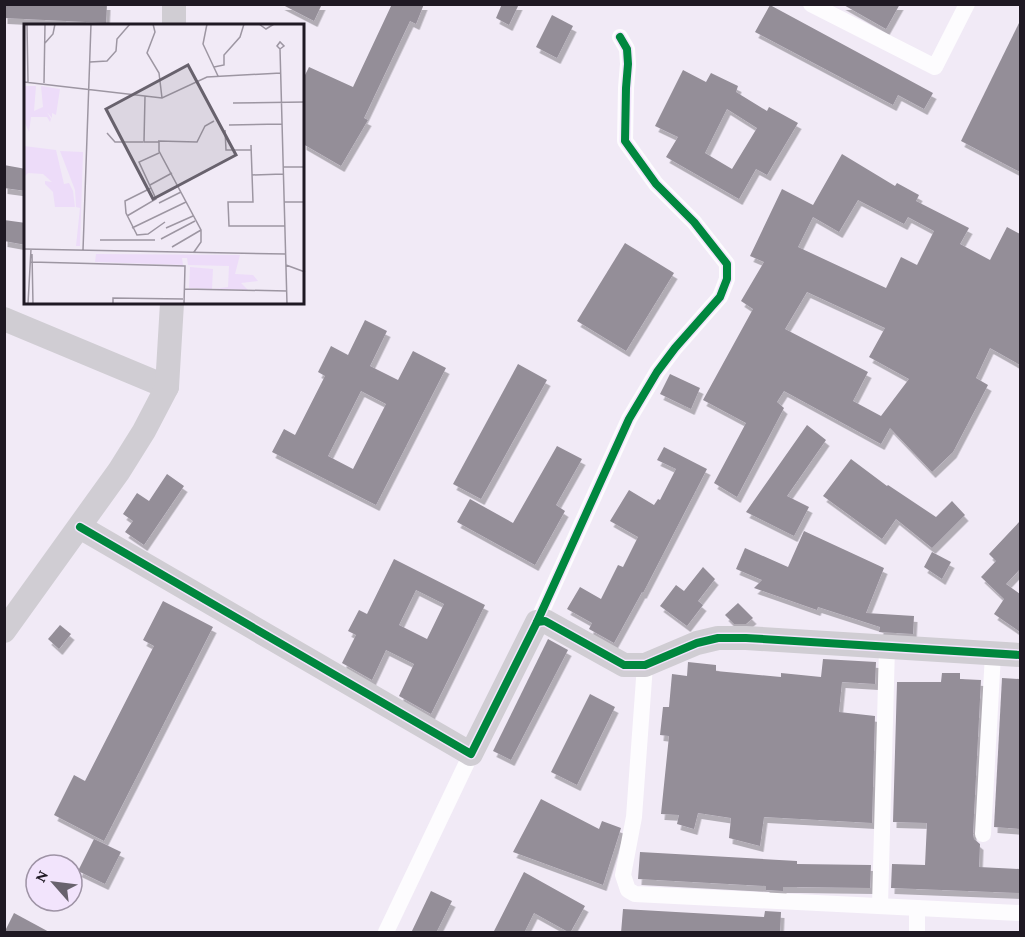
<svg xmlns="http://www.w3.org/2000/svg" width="1025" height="937" font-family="'Crimson Pro',serif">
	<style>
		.building { fill: #948e98; fill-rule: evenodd; filter: url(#shadow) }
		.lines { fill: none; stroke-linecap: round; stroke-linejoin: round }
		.street { stroke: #fdfcfe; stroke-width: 16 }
		.secondary { stroke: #d0cdd3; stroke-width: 24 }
		.cycleway-casing { stroke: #f2e4fc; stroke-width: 11 }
		.cycleway { stroke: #00873e; stroke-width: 8 }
		.inset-road { fill: none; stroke: #9d96a2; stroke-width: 1.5 }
		.view { fill: #68626d; fill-opacity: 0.15; stroke: #68626d; stroke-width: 3 }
		.inset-edge { fill: none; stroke: #1f1923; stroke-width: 3 }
	</style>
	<defs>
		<filter id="shadow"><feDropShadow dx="3.5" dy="6" stdDeviation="0" flood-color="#0004"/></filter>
	</defs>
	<rect width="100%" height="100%" fill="#f1eaf6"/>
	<g class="building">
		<path d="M4 4H107L106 23 4 18Z"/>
		<path d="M281 4H322L314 21Z"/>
		<path d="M392 4H424L416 24 410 21 364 118 368 120 341 166 303 144V79L309 67 353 87Z"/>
		<path d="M502 4H519L509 25 496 18Z"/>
		<path d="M842 4H900L886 29Z"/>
		<path d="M770 5 933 93 924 109 898 95 893 105 755 32Z"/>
		<path d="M552 15 573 26 557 58 536 47Z"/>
		<path d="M1020 21V172L961 141Z"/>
		<path d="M683 70 706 82 711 73 738 86 736 92 767 111 769 107 798 123 767 175 756 169 739 199 666 157 678 137 655 126ZM727 109 757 128 732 169 705 153Z"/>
		<path d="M842 154 895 186 897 183 919 195 916 201 969 228 960 244 990 260 1007 227 1020 234V365L990 348 976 378 988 385 953 452 932 472 890 428 881 444 784 391 777 402 784 408 737 497 714 483 746 423 703 400 753 309 741 301 764 262 750 256 782 189 813 205ZM858 200 904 224 908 217 934 231 917 265 901 257 886 288 798 247 813 217 839 232ZM807 292 885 328 869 357 909 379 881 416 853 401 868 372 785 329Z"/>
		<path d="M4 165 26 169V191L4 188Z"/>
		<path d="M4 220 26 223V245L4 241Z"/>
		<path d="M625 243 674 273 626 351 577 321Z"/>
		<path d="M365 320 387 331 370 366 398 380 413 351 446 368 376 505 272 452 284 429 295 435 325 376 318 372 331 346 348 355ZM361 391 386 404 353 469 328 456Z"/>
		<path d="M518 364 547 380 481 499 453 484Z"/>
		<path d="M670 374 700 388 691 409 660 394Z"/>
		<path d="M807 425 826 440 787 496 809 507 794 536 746 512Z"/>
		<path d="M557 446 582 459 556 505 565 511 535 565 457 522 470 499 513 523Z"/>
		<path d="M664 447 707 469 643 593 642 592 614 643 589 629 592 623 567 609 580 587 601 599 618 565 623 567 638 537 610 521 629 490 654 505 658 499 660 500 676 469 657 460Z"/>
		<path d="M851 459 887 486 888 485 936 517 952 501 965 515 932 548 896 519 882 539 823 496Z"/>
		<path d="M167 474 184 486 144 545 125 532 133 521 123 514 137 493 149 501Z"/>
		<path d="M1020 521V569L1006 584 1020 594V632L994 614 1004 599 981 577 996 561 989 554Z"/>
		<path d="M804 531 884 568 866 613 914 616 913 634 879 632 880 627 818 607 817 610 754 588 762 580 736 569 745 548 788 567Z"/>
		<path d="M932 552 951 562 942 579 924 567Z"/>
		<path d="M394 559 485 605 431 714 399 696 414 664 386 650 372 680 342 663 356 635 348 631 359 610 367 614ZM416 590 444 604 427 639 399 625Z"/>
		<path d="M703 567 715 579 698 601 703 605 687 626 660 606 676 585 684 591Z"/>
		<path d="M163 601 213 627 104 841 54 815 74 775 85 781 154 646 143 640Z"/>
		<path d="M738 603 753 618 746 624H734L725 615Z"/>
		<path d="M60 625 71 634 59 649 48 639Z"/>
		<path d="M548 639 568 650 511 760 493 751Z"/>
		<path d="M823 659 876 662 875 684 842 682 839 712 875 716 872 823 764 817 760 846 729 838 731 818 698 813 694 829 677 824 679 815 661 814 669 736 660 735 663 707H669L672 674 687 676 688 662 716 665V671L781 677V673L821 677Z"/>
		<path d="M942 673H960V679L981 680 973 834 974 839 980 844 979 867 1020 869V893L891 888 892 864 925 865 927 823 893 822 897 682H941Z"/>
		<path d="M1002 678 1020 679V829L994 827Z"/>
		<path d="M590 694 615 707 577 785 551 772Z"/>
		<path d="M541 799 599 829 602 821 621 828 603 885 513 852Z"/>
		<path d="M94 839 121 852 105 884 78 871Z"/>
		<path d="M640 852 797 861V864L871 865 870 888 796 887H783V891L766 890V886L638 879Z"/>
		<path d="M524 872 585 906 570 933 534 913 524 933H493Z"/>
		<path d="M431 891 452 901 436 933H411Z"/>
		<path d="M623 909 764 917 765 911 781 912 780 933H621Z"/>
		<path d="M14 913 51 933H4Z"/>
	</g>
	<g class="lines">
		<g class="street">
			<path d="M811 4 935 67 967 4"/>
			<path d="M537 622 629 419 657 372 675 348 720 297 727 279V264L694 222 656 184 625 141 626 88 628 64 627 49 620 37"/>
			<path d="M645 665 634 817 623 875 628 890 635 894 1020 913"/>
			<path d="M983 834 993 654"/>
			<path d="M880 905 887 647"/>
			<path d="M386 932 471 754"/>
			<path d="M917 932V908"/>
		</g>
		<g class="secondary">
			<path d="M174 4V26"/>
			<path d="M4 319 167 387"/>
			<path d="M80 527 471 754 537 622 545 621 624 665H645L697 643 718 638H746L1020 655"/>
			<path d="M4 631 119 471 144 431 167 387 172 303"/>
		</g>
		<g class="cycleway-casing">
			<g id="cycleway">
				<path d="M80 527 471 754 537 622 545 621 624 665H645L697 643 718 638H746L1020 655"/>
				<path d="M537 622 629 419 657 372 675 348 720 297 727 279V264L694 222 656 184 625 141 626 88 628 64 627 49 620 37"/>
			</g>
		</g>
		<use href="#cycleway" class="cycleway"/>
	</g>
	<g transform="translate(24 24)">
		<rect width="280" height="280" fill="#f1eaf6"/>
		<path d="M0 62H12L10 87 19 83 17 62 36 65 32 91 28 89V94L23 88 27 95 26 98 23 93H7L5 108 0 97ZM0 122 32 126 40 160 45 159 49 167 51 183H31L29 168 21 160V157L28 158 19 150 4 149 0 153ZM36 127 59 128 56 222H52L56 184 52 183 51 166ZM72 230 216 231 211 250 229 251 234 257 217 259 224 266 190 265 204 263 205 242 164 241 163 234H158L159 241 71 238ZM166 243 189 245 188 265 165 264Z" fill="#eddcf9"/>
		<path class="inset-road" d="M3 0 4 58M129 0 131 8 123 29 135 49 138 74M183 0 179 20 194 52M235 0 242 5 250 0M21 19 29 10 31 0M256 25 253 22 256 18 260 22 256 25 263 280M66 38 83 37 92 27 93 15 106 0M190 43 200 41V31L216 13 220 0M0 58 138 74 183 53 257 49M20 59 21 0M121 72 120 118H135V127L177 206V218L170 228M209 79 281 78M205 101 258 100M201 106 202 126H227M83 109 91 118H119M134 117 173 118 181 102 190 97M227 121 229 178H204L205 202H261M259 143H281M228 151 259 150M126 161 148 149M127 164 101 177 102 189 113 211 124 210 141 198M260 178H281M135 179 157 168M103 192 132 175 115 138 135 129M108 204 162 178M142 204 169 192M137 215 171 197M76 216H131M148 223 177 206M0 225 262 230M59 226 67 0M8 230 9 280M7 238 161 242 160 280M262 241 281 248M161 265 263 267M4 280 7 225M89 280V274L159 275"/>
		<path class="view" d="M164 41 212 131 129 175 82 85Z"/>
		<rect width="280" height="280" class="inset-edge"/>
	</g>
	<rect width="1025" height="937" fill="none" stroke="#1f1923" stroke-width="12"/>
	<g transform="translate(54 883) rotate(298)"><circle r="28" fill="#f2e4fc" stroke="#9e93a5" stroke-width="1.5"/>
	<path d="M0-4.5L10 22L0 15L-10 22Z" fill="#68626d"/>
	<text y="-9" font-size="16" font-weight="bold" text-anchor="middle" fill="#1f1923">N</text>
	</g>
</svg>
